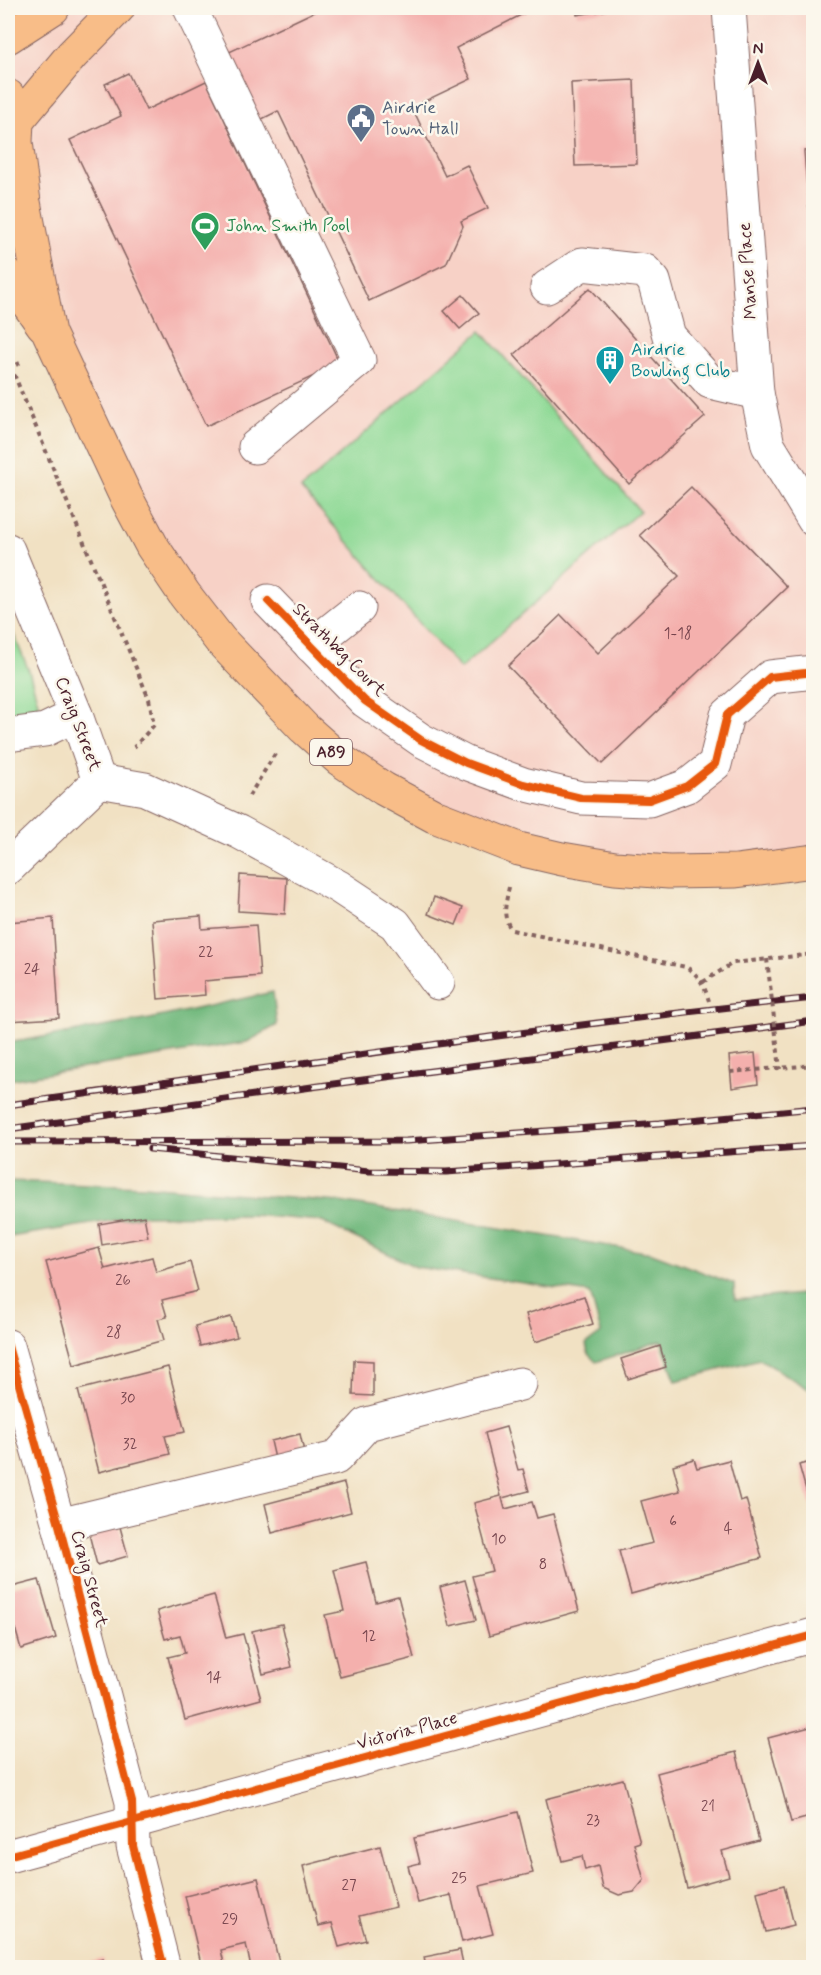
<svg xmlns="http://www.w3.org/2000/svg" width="821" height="1975" font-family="Mynerve,sans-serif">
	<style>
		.built { fill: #f7d1c6 }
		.green { fill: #8ed995; stroke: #6c7c60; stroke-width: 1.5 }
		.forest { fill: #72b97e; stroke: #5e6c54; stroke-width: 1.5 }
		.building { fill: #f4b0ad }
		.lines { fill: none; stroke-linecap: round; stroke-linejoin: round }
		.minor-casing { stroke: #846360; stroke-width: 35 }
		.major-casing { stroke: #846360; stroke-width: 35 }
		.path { stroke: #846360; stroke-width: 4; stroke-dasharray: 4.5 4.5; stroke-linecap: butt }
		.minor { stroke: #fff; stroke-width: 33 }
		.major { stroke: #f8bd88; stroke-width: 33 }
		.rail-casing { stroke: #4a1f2b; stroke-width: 7 }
		.rail { stroke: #fbf7ec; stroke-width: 4.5; stroke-dasharray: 14; stroke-linecap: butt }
		.path-bridge { stroke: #846360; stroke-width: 4; stroke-dasharray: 4.5 4.5; stroke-linecap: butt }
		.cycleway-casing { stroke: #fbf7ec; stroke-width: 11 }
		.cycleway { stroke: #e8590c; stroke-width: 8 }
		.labels { text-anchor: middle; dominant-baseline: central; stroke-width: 5; stroke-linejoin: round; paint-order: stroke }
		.number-label { font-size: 15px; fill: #74434c }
		.shield { fill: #fbf7ec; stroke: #7f6065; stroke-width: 1.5 }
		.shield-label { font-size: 16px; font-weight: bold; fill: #4a1f2b }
		.service-label { font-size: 18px; fill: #4e5e75; stroke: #fbf7ec; text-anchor: start }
		.leisure-label { font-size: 18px; fill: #27864d; stroke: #fbf7ec; text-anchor: start }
		.street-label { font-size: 18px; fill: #4a1f2b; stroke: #fbf7ec }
		.culture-label { font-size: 18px; fill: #0d838f; stroke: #fbf7ec; text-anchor: start }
	</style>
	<rect width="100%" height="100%" fill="#fbf7ec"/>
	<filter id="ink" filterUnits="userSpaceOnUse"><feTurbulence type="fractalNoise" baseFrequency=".0167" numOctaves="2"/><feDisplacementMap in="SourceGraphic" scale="12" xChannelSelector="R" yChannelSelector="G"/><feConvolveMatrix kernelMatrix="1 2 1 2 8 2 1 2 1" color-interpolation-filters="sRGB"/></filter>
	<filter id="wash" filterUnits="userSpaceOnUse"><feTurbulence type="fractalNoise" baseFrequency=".008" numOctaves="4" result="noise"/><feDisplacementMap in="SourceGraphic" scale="24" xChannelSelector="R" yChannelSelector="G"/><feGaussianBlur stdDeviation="1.35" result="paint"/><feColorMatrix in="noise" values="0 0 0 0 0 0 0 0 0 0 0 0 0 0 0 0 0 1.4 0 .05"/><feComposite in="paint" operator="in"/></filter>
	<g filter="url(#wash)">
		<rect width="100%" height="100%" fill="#f1e1c3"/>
		<path class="built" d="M8 8H813V858H558L384 789 185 595 54 345 8 239Z"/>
		<g class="green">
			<path d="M481 331 640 511 460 669 301 489Z"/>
			<path d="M8 621 29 671 39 706 8 714Z"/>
		</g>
		<g class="forest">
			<path d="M273 992 277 1025 247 1042 8 1080V1043L150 1019Z"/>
			<path d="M8 1181 143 1186 340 1202 652 1253 734 1284 735 1300 813 1293V1392L760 1359 676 1381 661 1341 596 1362 588 1354 586 1344 601 1333 590 1293 416 1267 320 1221 252 1215 141 1216 9 1237Z"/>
		</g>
		<g id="blocks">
			<g class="building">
				<path d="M322 8H383L386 12 395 8H527L529 11 456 48 471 79 412 107 445 176 467 165 488 208 461 221 463 226 446 264 369 301 278 111 258 121 225 54Z"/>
				<path d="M576 8H613V9L577 15Z"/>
				<path d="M128 73 146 110 206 81 340 364 206 426 70 140 121 116 105 84Z"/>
				<path d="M634 80 637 164 575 166 571 83Z"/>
				<path d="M814 150V249H812L804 151Z"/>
				<path d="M590 288 705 417 629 484 514 355Z"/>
				<path d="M463 295 479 313 460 329 444 311Z"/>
				<path d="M691 487 787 587 602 764 508 666 561 615 598 653 679 576 640 535Z"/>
				<path d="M240 875 287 878 285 914 238 911Z"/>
				<path d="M434 897 463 908 456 925 428 914Z"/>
				<path d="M201 916 202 929 256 925 260 976 204 981 205 995 158 999 152 920Z"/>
				<path d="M53 918 59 1018 8 1021V922Z"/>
				<path d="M755 1053 758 1084 732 1088 729 1056Z"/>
				<path d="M144 1216 148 1237 102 1245 99 1224Z"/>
				<path d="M99 1248 105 1269 152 1257 156 1272 190 1262 198 1291 162 1300 167 1317 158 1319 164 1340 74 1365 46 1262Z"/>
				<path d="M584 1296 593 1324 535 1342 526 1314Z"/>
				<path d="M231 1317 237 1337 200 1346 195 1326Z"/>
				<path d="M660 1346 666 1367 628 1379 621 1359Z"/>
				<path d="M354 1360 373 1361V1396L353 1395Z"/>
				<path d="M168 1367 185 1432 165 1436 170 1454 99 1472 78 1390Z"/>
				<path d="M506 1427 518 1470 523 1469 529 1491 502 1498 505 1509 532 1502 537 1518 553 1514 579 1611 489 1636 472 1576 492 1571 474 1503 501 1496 485 1433Z"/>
				<path d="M300 1434 305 1456 276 1463 271 1441Z"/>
				<path d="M694 1459 697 1468 729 1460 740 1501 746 1499 762 1558 631 1594 619 1551 653 1543 641 1501 680 1491 673 1465Z"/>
				<path d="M814 1461V1515H813L799 1465Z"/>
				<path d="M344 1483 351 1512 272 1533 265 1504Z"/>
				<path d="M120 1527 128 1556 97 1565 89 1534Z"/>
				<path d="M366 1562 376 1602 398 1596 414 1658 340 1677 325 1615 344 1611 334 1570Z"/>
				<path d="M39 1580 56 1638 21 1649 8 1603V1588Z"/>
				<path d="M465 1580 476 1620 450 1626 440 1587Z"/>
				<path d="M214 1595 226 1638 243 1634 261 1699 185 1720 168 1657 185 1653 180 1635 165 1639 157 1611Z"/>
				<path d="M282 1624 292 1667 263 1674 252 1631Z"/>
				<path d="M814 1726V1816L791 1822 768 1738Z"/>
				<path d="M736 1752 759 1841 722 1851 729 1876 687 1888 657 1773Z"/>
				<path d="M623 1779 640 1842 634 1844 644 1880 634 1892 619 1895 603 1888 598 1866 585 1870 582 1856 562 1861 546 1799Z"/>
				<path d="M518 1812 533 1873 480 1886 493 1934 462 1942 451 1895 418 1903 408 1866 420 1863 414 1838Z"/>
				<path d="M380 1846 396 1907 359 1916 366 1940 339 1947 332 1923 318 1926 303 1866Z"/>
				<path d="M258 1878 279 1962 251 1968 246 1944 221 1950 225 1968H202L185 1896Z"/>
				<path d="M784 1885 794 1925 766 1932 757 1892Z"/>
				<path d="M460 1950 464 1968H426L424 1957Z"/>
				<path d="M103 1959 105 1968H74V1967Z"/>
			</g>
		</g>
	</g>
	<g filter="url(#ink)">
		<use href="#blocks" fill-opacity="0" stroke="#846360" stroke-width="1.5"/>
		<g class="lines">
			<g class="minor-casing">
				<g id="minor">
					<path d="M190 8 359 360 255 447"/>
					<path d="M729 8 757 393 768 445 814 520"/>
					<path d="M547 287 582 264 645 271 654 281 669 336 710 382 757 393"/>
					<path d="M8 550 76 715 99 781 8 868"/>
					<path d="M268 601 365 701 421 740 466 763 523 784 581 798 649 800 687 786 715 764 727 715 770 677 814 672"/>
					<path d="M311 646 359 608"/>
					<path d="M8 735 45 730 76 715"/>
					<path d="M99 781 145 789 239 832 339 887 395 924 438 983"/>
					<path d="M8 1346 59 1525 132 1802 133 1846 164 1968"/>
					<path d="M59 1525 336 1458 367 1424 520 1384"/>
					<path d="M8 1856 814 1635"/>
				</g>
			</g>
			<g class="major-casing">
				<g id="major">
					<path d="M8 37 53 8"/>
					<path d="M8 96 11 102 17 121 16 142 24 202 49 333 126 497 152 546 185 595 220 640 304 728 339 759 384 789 434 816 519 849 562 859 615 868 669 872 736 871 814 861"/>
					<path d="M17 121 72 55 118 8"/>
					<path d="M8 276 43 325"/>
				</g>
			</g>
			<g class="path">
				<path d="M20 363 11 367 149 699 154 725 134 747"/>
				<path d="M249 796 275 754"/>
				<path d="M509 887C506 903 501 917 512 930L686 967C700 976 704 985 709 1001"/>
				<path d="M703 982 733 963 814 954"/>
				<path d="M730 1072 814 1065"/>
			</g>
			<use href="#minor" class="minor"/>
			<use href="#major" class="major"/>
			<g class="rail-casing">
				<g id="rail">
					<path d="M8 1105C276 1067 544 1026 814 998"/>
					<path d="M8 1129 348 1082 814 1021"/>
					<path d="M8 1142 406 1141 660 1123 814 1108"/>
					<path d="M150 1149 369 1171 446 1172 814 1146"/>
				</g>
			</g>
			<use href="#rail" class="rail"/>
			<path class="path-bridge" d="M767 959 780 1069"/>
			<g class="cycleway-casing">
				<g id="cycleway">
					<path d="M268 601 365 701 421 740 466 763 523 784 581 798 649 800 687 786 715 764 727 715 770 677 814 672"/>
					<path d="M8 1346 59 1525 132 1802 133 1846 164 1968"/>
					<path d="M8 1856 814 1635"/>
				</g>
			</g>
			<use href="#cycleway" class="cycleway"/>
		</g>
	</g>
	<defs>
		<g id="civic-pin" transform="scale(1.5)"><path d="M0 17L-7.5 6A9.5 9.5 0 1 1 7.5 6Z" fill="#5c6f8a" stroke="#fbf7ec"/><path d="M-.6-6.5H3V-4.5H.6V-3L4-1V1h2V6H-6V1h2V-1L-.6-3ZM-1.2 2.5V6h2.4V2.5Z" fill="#fff"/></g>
		<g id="stadium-pin" transform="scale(1.5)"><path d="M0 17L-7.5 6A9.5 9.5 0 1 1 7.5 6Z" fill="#2e9e5b" stroke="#fbf7ec"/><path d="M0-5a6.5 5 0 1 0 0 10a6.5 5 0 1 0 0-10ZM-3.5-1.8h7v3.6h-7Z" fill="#fff"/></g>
		<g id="building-pin" transform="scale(1.5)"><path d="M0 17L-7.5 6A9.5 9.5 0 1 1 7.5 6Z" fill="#0f9aa8" stroke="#fbf7ec"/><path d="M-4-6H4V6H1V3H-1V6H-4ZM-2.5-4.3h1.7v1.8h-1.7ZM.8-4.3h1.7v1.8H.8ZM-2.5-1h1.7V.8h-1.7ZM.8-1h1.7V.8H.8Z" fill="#fff"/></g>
	</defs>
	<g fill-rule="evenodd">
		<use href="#civic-pin" x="361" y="118"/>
		<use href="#stadium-pin" x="205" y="226"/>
		<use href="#building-pin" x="610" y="360"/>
	</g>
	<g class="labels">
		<g class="number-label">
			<text x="678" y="634">1-18</text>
			<text x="206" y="953">22</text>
			<text x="32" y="970">24</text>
			<text x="123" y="1281">26</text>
			<text x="114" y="1333">28</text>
			<text x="128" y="1399">30</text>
			<text x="130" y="1445">32</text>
			<text x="673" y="1522">6</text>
			<text x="728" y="1529">4</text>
			<text x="499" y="1540">10</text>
			<text x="543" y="1565">8</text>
			<text x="369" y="1637">12</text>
			<text x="214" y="1678">14</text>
			<text x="708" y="1807">21</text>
			<text x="593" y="1821">23</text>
			<text x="459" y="1879">25</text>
			<text x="349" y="1886">27</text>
			<text x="230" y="1920">29</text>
		</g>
		<rect class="shield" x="310" y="739" width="42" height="26" rx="4.5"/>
		<g class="shield-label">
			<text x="331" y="752">A89</text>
		</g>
		<g class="service-label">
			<text x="382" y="108">Airdrie<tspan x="382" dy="21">Town Hall</tspan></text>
		</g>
		<g class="leisure-label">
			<text x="226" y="226">John Smith Pool</text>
		</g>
		<g class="street-label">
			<text transform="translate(748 271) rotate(-94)">Manse Place</text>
			<text transform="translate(339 650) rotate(45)">Strathbeg Court</text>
			<text transform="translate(78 724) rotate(69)">Craig Street</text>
			<text transform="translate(89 1579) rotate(75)">Craig Street</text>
			<text transform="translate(407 1731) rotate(-15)">Victoria Place</text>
		</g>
		<g class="culture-label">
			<text x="631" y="350">Airdrie<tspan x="631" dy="21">Bowling Club</tspan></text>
		</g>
	</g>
	<rect width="821" height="1975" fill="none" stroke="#fbf7ec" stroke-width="30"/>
	<g transform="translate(758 63)" stroke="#fbf7ec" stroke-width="4.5" paint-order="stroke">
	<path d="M0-4.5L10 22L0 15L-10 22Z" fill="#4a1f2b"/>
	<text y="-9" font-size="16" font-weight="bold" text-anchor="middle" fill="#4a1f2b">N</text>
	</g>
</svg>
